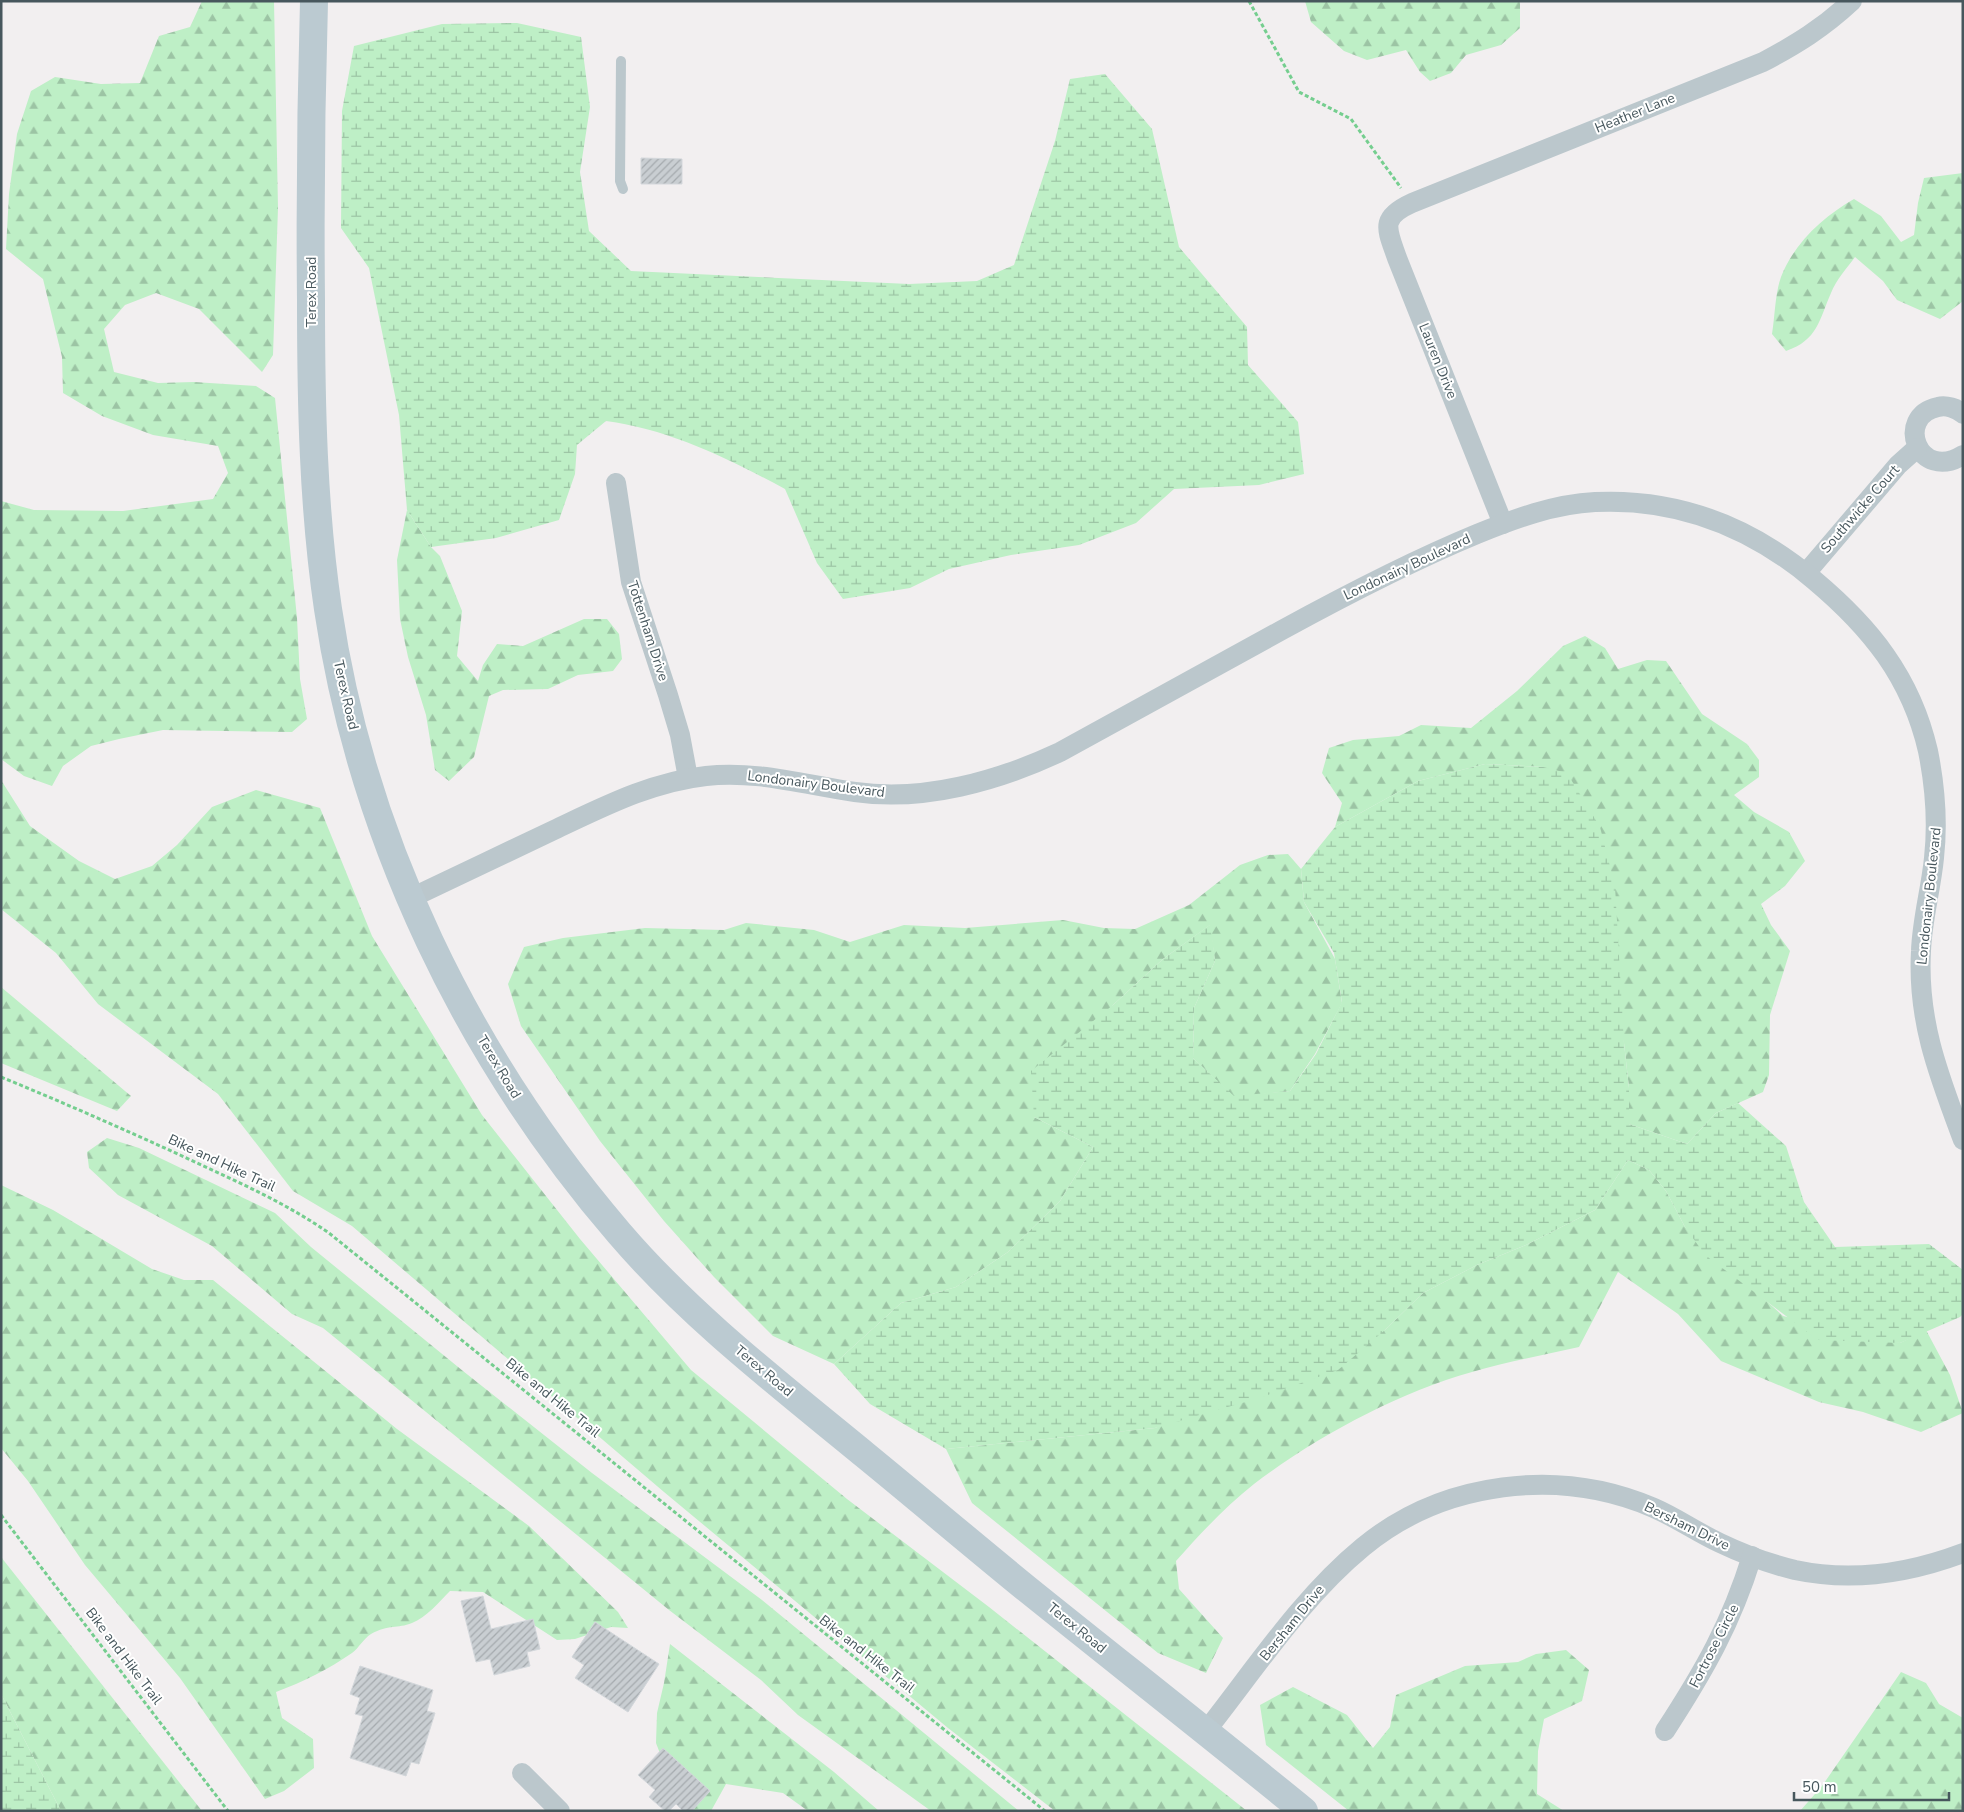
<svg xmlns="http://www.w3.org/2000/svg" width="1964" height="1812" font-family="'Nunito Sans',sans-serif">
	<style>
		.forest { fill: url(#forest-firs) }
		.wetland { fill: url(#wetland-marsh) }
		.building { fill: url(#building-hatch); stroke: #d3d7db }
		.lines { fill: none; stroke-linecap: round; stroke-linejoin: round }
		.path { stroke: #75ce8f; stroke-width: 3; stroke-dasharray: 4 2.5; stroke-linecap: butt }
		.service { stroke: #bbc7cc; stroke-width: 10 }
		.minor { stroke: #bbc7cc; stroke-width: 20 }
		.secondary { stroke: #bbcad1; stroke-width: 28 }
		.labels { text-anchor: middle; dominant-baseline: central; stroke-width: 4; stroke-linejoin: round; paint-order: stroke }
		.street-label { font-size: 14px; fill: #47575d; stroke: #fff }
	</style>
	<defs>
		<pattern id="forest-firs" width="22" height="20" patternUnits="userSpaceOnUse" patternTransform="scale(1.25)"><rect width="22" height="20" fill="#beefc6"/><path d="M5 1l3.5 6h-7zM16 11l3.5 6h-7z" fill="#9cc4a4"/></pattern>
		<pattern id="wetland-marsh" width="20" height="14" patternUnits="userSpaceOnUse" patternTransform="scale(1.25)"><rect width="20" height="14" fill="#beefc6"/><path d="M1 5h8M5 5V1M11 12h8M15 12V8" fill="none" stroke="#9cc4a4"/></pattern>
		<pattern id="building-hatch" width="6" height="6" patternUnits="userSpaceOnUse" patternTransform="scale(1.25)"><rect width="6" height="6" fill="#c9ced2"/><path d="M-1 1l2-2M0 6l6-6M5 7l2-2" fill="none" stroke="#a5aaae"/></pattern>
	</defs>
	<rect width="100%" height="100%" fill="#f2eff0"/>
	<g class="forest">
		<path d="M202 1H274L278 208 273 355 262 372 199 309 156 293 125 305 104 329 114 372 158 383 194 382 256 386 275 398 297 618 300 679 307 719 292 732 163 730 119 739 91 746 63 766 52 786 24 776 1 759V501L34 510 123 511 213 499 228 473 218 446 153 435 102 416 63 393 62 357 43 279 6 249 9 194 17 134 31 91 55 77 101 84 140 83 159 36 190 27Z"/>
		<path d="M1305 1H1520V28L1501 45 1466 55 1451 73 1430 81 1420 72 1406 50 1367 60 1344 51 1311 22Z"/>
		<path d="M1963 173V301L1940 319 1897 300 1883 281 1855 257C1847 268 1836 280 1831 293 1819 320 1818 340 1786 351L1772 334C1775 316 1775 294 1781 277 1794 243 1824 216 1854 199L1881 216 1901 242 1914 235 1918 203 1924 178Z"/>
		<path d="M407 510 431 547 440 556 462 611 457 656 478 681 483 665 497 644 523 646 584 619H607L619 634 622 659 613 671 578 675 548 689 503 690 489 696 474 757 449 781 435 770 426 715 408 657 400 619 397 560Z"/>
		<path d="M1585 636 1605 648 1618 669 1647 660 1666 661 1702 714 1747 744 1759 760V777L1734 795 1754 812 1789 832 1805 861 1785 886 1761 904 1771 925 1790 951 1770 1015 1769 1075 1763 1092 1716 1113 1687 1144 1629 1124V1088L1624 1043 1543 767 1485 764 1418 781 1335 827 1342 803 1322 773 1329 748 1353 740 1399 736 1421 725 1471 728 1517 691 1563 646Z"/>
		<path d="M1 780 30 826 79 861 115 879 152 866 177 845 212 807 256 790 320 808 372 936 482 1115 580 1239 691 1370 847 1499 989 1607 1247 1811H1055L948 1728 664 1492 352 1226 293 1191 218 1094 98 1004 56 953 1 909Z"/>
		<path d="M1288 854 1301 869 1304 902 1335 959 1342 1003 1315 1054 1290 1091 1234 1097 1193 1058 1194 1008 1215 961 1210 925 1163 959 1113 1005 1034 1117 1093 1147 1060 1201 1008 1252 956 1287 901 1303 834 1364 773 1336 714 1277 664 1221 600 1141 521 1026 508 984 524 947 563 938 645 928 724 930 746 923 814 930 850 942 904 925 965 928 1063 920 1104 928 1135 929 1189 905 1240 865 1268 855Z"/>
		<path d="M1 987 131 1096 117 1111 1 1063Z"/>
		<path d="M107 1138 139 1148 275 1213 311 1247 463 1371 592 1473 762 1600 1019 1811H931L798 1715 761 1680 669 1610 323 1328 292 1314 212 1246 118 1195 89 1168 87 1152Z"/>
		<path d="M1628 1160 1649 1170 1666 1191 1685 1227 1783 1316 1900 1343 1926 1330 1950 1375 1963 1413 1921 1432 1863 1412 1819 1402 1721 1361 1678 1314 1618 1272 1579 1347C1543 1355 1507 1362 1472 1372 1397 1393 1316 1437 1254 1484 1225 1507 1200 1534 1176 1561L1179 1589 1223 1638 1206 1673 1158 1653 972 1503 946 1449 1155 1428 1385 1330 1423 1293 1477 1265 1526 1245 1595 1210Z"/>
		<path d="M1 1185 53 1210 152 1269 184 1280H213L397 1429 529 1526 618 1612 628 1628 611 1627 575 1639 557 1640 483 1592 450 1591C440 1601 426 1618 412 1623 397 1629 389 1624 371 1634 363 1639 359 1648 352 1653 329 1669 303 1682 276 1692L282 1718 313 1739 314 1768 284 1791 265 1799 180 1678 85 1565 28 1481 1 1448Z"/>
		<path d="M1 1557 202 1811H61L1 1694Z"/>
		<path d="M670 1644 834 1772 879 1811H808L783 1793 726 1784 711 1811H682L656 1743 657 1713 664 1683Z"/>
		<path d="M1566 1650 1589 1670 1582 1701 1544 1719 1538 1751 1537 1794 1564 1811H1349L1266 1745 1260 1705 1293 1687 1347 1715 1373 1748 1390 1727 1396 1695 1465 1666 1518 1662 1536 1654Z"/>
		<path d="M1901 1672 1926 1683 1939 1704 1963 1718V1811H1800L1822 1786Z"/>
	</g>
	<g class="wetland">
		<path d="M517 23 581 37 590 107 580 172 589 231 631 271 909 284 977 281 1014 265 1055 141 1070 79 1105 74 1152 129 1179 247 1247 327 1248 365 1298 422 1304 474 1259 485 1174 489 1136 523 1079 545 1011 555 949 569 910 588 843 599 817 563 785 489C729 459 669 429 606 421L577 445 575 474 559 520 496 538 431 547 407 510 399 415 369 268 341 228 342 111 354 46 442 24Z"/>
		<path d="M1485 764 1543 767 1567 773 1600 827 1615 886 1624 1043 1629 1088V1124L1687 1144 1716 1113 1738 1103 1786 1146 1804 1202 1835 1247 1929 1244 1963 1270V1314L1960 1317 1900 1343 1818 1340 1705 1255 1685 1227 1666 1191 1649 1170 1628 1160 1595 1210 1526 1245 1477 1265 1423 1293 1385 1330 1338 1370 1259 1398 1155 1428 946 1449 870 1404 834 1364 901 1303 956 1287 1008 1252 1060 1201 1093 1147 1034 1117 1031 1071 1113 1005 1163 959 1211 924 1215 961 1194 1008 1193 1058 1234 1096 1290 1091 1316 1054 1342 1002 1334 953 1304 902 1301 869 1335 827 1418 781Z"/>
		<path d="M1 1694 61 1811H1Z"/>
	</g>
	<g class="building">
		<path d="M641 158 682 159V184H641Z"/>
		<path d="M483 1596 491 1629 533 1619 540 1649 527 1652 530 1666 494 1675 490 1659 476 1662 461 1601Z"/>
		<path d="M595 1622 659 1664 628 1712 575 1678 584 1665 572 1657Z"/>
		<path d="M360 1666 433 1690 427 1711 435 1713 419 1764 411 1762 406 1776 350 1758 363 1716 355 1714 360 1698 350 1694Z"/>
		<path d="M663 1748 710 1791 692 1811H683L676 1804 669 1811H665L649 1797 655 1790 638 1775Z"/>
	</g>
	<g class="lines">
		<g class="path">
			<path d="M1249 1 1299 92 1351 119 1401 188"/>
			<path d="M1 1077C62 1102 121 1128 180 1155 231 1179 283 1201 329 1233L1045 1811"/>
			<path d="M1 1515 228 1811"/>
		</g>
		<path class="service" d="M621 61 620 181 623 189"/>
		<g class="minor">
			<path d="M1963 414C1957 408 1946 405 1938 407 1894 416 1918 483 1963 455"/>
			<path d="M616 483 631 582 668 695 680 735 688 778"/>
			<path d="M1503 524 1397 258C1387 229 1379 218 1412 203L1763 62C1797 44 1823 28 1852 1"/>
			<path d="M1806 573 1898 465 1917 448"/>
			<path d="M411 898C459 875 506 853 554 830 603 807 651 782 706 776 755 770 806 785 855 792 924 802 998 781 1060 752 1134 711 1208 670 1282 630 1346 595 1409 562 1477 534 1514 519 1554 504 1595 502 1678 498 1751 527 1814 580 1870 627 1911 677 1928 751 1935 786 1938 822 1934 858 1931 889 1922 920 1921 951 1917 1021 1939 1076 1963 1140"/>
			<path d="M1206 1731C1255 1669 1302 1597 1363 1547 1443 1481 1559 1467 1654 1508 1677 1518 1698 1533 1720 1543 1743 1554 1770 1564 1795 1570 1851 1582 1910 1573 1963 1553"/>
			<path d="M1665 1731C1704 1671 1731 1624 1752 1556"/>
			<path d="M522 1773 560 1811"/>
		</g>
		<path class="secondary" d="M314 1C311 101 310 200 311 300 311 403 313 507 328 609 362 839 468 1057 619 1233 691 1317 780 1385 865 1455 920 1500 973 1545 1027 1589 1119 1663 1212 1736 1304 1811"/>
	</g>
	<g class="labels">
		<g class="street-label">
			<text transform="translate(1635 113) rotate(-22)">Heather Lane</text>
			<text transform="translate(311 292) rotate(-90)">Terex Road</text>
			<text transform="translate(1438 361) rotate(68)">Lauren Drive</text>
			<text transform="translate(1860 509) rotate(-49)">Southwicke Court</text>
			<text transform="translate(1407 567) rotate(-25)">Londonairy Boulevard</text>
			<text transform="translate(648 631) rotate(72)">Tottenham Drive</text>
			<text transform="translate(346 695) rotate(77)">Terex Road</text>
			<text transform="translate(816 784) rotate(7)">Londonairy Boulevard</text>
			<text transform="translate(1929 896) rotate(-84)">Londonairy Boulevard</text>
			<text transform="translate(499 1067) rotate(59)">Terex Road</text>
			<text transform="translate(222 1163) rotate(25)">Bike and Hike Trail</text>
			<text transform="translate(764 1371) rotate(40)">Terex Road</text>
			<text transform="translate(553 1398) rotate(39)">Bike and Hike Trail</text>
			<text transform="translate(1687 1526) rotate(26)">Bersham Drive</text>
			<text transform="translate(1292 1623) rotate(-51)">Bersham Drive</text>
			<text transform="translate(1077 1628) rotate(39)">Terex Road</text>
			<text transform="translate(1714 1646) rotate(-63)">Fortrose Circle</text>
			<text transform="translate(867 1654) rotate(38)">Bike and Hike Trail</text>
			<text transform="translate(124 1656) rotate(53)">Bike and Hike Trail</text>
		</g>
	</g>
	<rect width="1964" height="1812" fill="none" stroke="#47575d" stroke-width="5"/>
	<path d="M1794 1792v8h155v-8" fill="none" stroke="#47575d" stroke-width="2.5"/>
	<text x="1802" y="1792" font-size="15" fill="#47575d" stroke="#ffffff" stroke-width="4" paint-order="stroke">50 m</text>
</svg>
